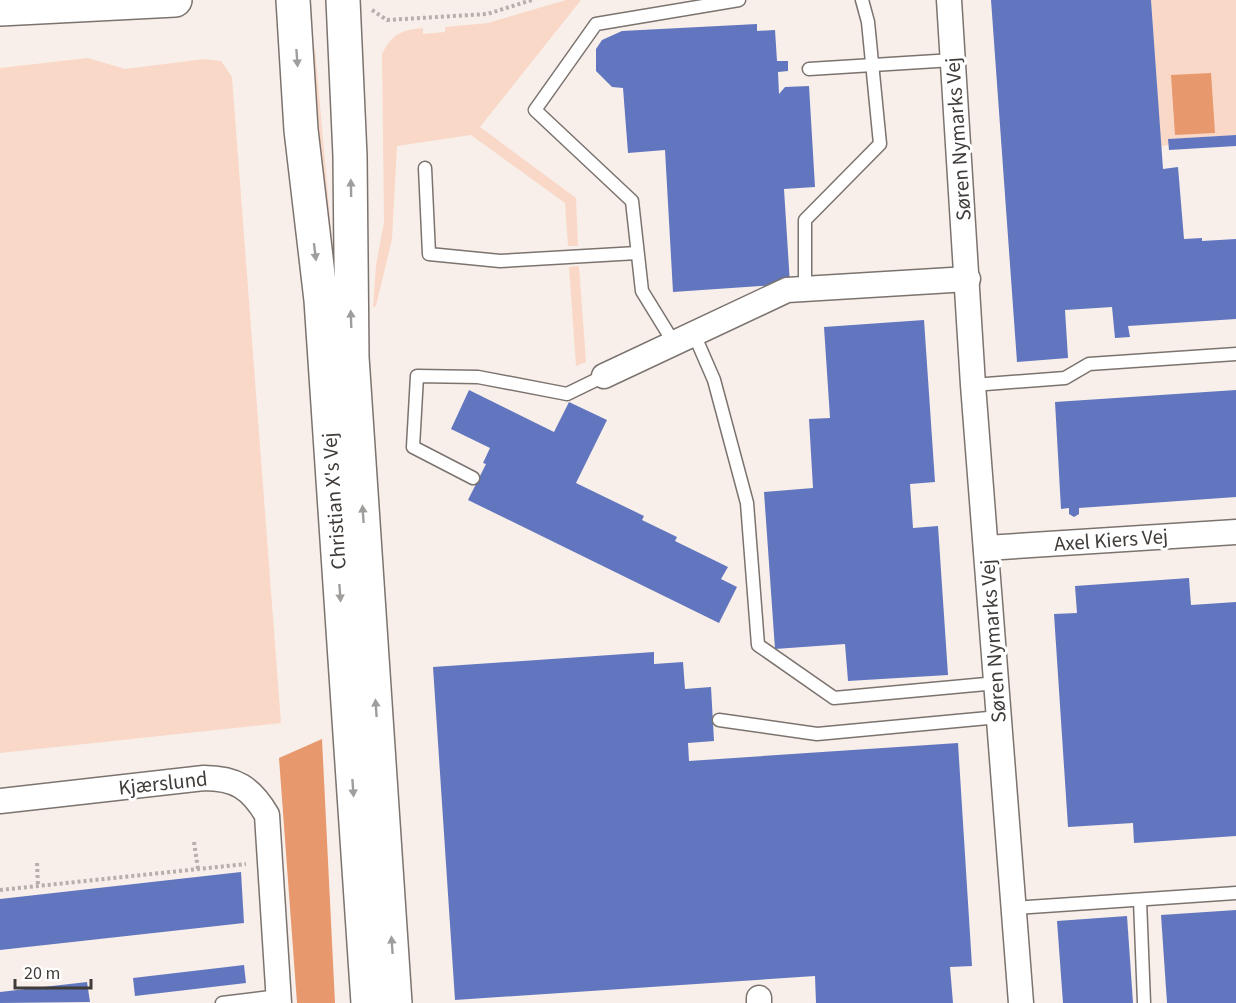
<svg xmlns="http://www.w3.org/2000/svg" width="1236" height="1003" font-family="'Source Sans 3',sans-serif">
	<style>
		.green { fill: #f9d8c7 }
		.forest { fill: #e8986d }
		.building { fill: #6176be }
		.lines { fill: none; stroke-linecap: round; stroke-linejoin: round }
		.service-casing { stroke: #7b736e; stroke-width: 15 }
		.minor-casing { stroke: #7b736e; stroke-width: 27 }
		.secondary-casing { stroke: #7b736e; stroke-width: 36 }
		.path { stroke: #b6afab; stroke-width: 4; stroke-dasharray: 3 3; stroke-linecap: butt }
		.service { stroke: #fff; stroke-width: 12 }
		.minor { stroke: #fff; stroke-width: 24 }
		.secondary { stroke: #fff; stroke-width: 33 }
		.oneway { fill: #a09e9c }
		.labels { text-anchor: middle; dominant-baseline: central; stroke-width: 6; stroke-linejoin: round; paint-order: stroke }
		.street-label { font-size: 21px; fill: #403c3a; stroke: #fff }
	</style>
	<rect width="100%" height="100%" fill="#f8efea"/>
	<g class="green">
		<path d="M566 0H581L480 127 576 198 578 246H568L565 203 471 135 397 146 392 239 376 306 373 307 376 265 384 222 382 54C392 34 401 30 423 28V34L445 32V27L488 23Z"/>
		<path d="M1151 0H1236V135L1169 139V145L1161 146Z"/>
		<path d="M308 49H315L337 297 334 298Z"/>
		<path d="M88 58 125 69 205 59 221 61 232 77 281 723 0 753V68Z"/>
		<path d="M579 266 586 362 576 366 569 267Z"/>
	</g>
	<g class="forest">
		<path d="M1211 73 1215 133 1175 135 1171 75Z"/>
		<path d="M322 739 335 1003H297L279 758Z"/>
	</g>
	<g class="building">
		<path d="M991 0H1151L1163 169 1178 167 1184 239 1202 238V241L1236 239V319L1128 326 1130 337 1115 338 1112 307 1065 310 1068 358 1017 362Z"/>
		<path d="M757 24V31L775 30 777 61H788V71L778 72 779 94 785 87 809 86 815 187 784 189 790 284 673 292 665 150 628 153 623 88 612 87 596 71V49L602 40 622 31Z"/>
		<path d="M1236 135V146L1169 150 1168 139Z"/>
		<path d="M924 320 935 482 910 484 913 528 938 526 948 675 848 681 845 644 775 649 764 492 813 488 809 419 830 418 824 327Z"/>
		<path d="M469 390 554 432 569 402 607 420 576 483 644 516 642 520 677 537 675 541 728 567 721 579 737 587 719 623 468 500 486 464 483 463 490 448 451 429Z"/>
		<path d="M1236 390V497L1079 508V514L1074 517 1069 514V508L1061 509 1055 402Z"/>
		<path d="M1189 578 1191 605 1236 602V836L1134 843 1133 823 1068 827 1054 614 1077 613 1075 586Z"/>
		<path d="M654 652V664L683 662 685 689 711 687 714 741 688 743 689 761 958 743 972 966 950 967 953 1003H816L815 976 455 1000 433 667Z"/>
		<path d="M241 872 244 923 0 950V899Z"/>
		<path d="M1236 910V1003H1167L1161 915Z"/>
		<path d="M1127 916 1133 1003H1063L1057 921Z"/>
		<path d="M244 965 246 983 135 996 133 978Z"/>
		<path d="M87 982 90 1002 0 1003V992Z"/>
	</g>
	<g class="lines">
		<g class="service-casing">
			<g id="service">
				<path d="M809 69 953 60"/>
				<path d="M425 168 429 254 500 261 637 253"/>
				<path d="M805 289V220L880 144 868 22 862 0"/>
				<path d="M694 334 714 380 747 503 758 645 834 698 997 683"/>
				<path d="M674 343 642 291 632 201 535 110 596 24 739 0"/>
				<path d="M973 385 1065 378 1089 364 1236 354"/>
				<path d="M473 478 413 447 417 376 478 377 567 394 604 376"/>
				<path d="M719 720 817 734 999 717"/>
				<path d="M1140 900 1144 1003"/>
				<path d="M1014 908 1236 893"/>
				<path d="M222 1003 278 996"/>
			</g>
		</g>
		<g class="minor-casing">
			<g id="minor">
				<path d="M949 0 973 385 1021 1003"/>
				<path d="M604 376 787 290 968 279"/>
				<path d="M986 548 1236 532"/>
				<path d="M0 801 204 778C236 778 251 788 267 815L279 1003"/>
				<path d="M759 998V1003"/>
			</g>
		</g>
		<g class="secondary-casing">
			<g id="secondary">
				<path d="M293 0 301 130 321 300 368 1003"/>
				<path d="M343 0 350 156 352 357 395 1003"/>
				<path d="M0 9 175 0"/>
			</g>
		</g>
		<g class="path">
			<path d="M372 10 387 20 487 14 532 0"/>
			<path d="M194 842 198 869"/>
			<path d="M37 863 38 886"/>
			<path d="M0 890 246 864"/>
		</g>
		<use href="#service" class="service"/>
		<use href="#minor" class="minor"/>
		<use href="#secondary" class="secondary"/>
	</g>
	<defs><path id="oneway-solid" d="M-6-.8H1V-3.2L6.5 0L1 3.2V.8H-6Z" transform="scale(1.5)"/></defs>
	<g class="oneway">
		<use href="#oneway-solid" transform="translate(297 58) rotate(86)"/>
		<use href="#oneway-solid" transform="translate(351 188) rotate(-91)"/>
		<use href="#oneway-solid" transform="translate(315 252) rotate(83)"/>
		<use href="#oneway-solid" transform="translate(351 319) rotate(-92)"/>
		<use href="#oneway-solid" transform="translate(363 514) rotate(-94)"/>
		<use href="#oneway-solid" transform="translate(340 593) rotate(86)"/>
		<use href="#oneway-solid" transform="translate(376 708) rotate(-94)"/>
		<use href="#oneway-solid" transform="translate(353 788) rotate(86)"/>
		<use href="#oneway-solid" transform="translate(392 945) rotate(-94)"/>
	</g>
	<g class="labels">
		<g class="street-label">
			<text transform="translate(958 139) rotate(-94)">Søren Nymarks Vej</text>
			<text transform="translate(334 501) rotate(-94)">Christian X's Vej</text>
			<text transform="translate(1111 540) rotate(-4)">Axel Kiers Vej</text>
			<text transform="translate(993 641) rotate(-94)">Søren Nymarks Vej</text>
			<text transform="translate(163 783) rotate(-6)">Kjærslund</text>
		</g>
	</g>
	<path d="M15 979v9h76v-9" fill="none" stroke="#403c3a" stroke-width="3"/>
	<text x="24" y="979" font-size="18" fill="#403c3a" stroke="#ffffff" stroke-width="4.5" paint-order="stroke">20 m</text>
</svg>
